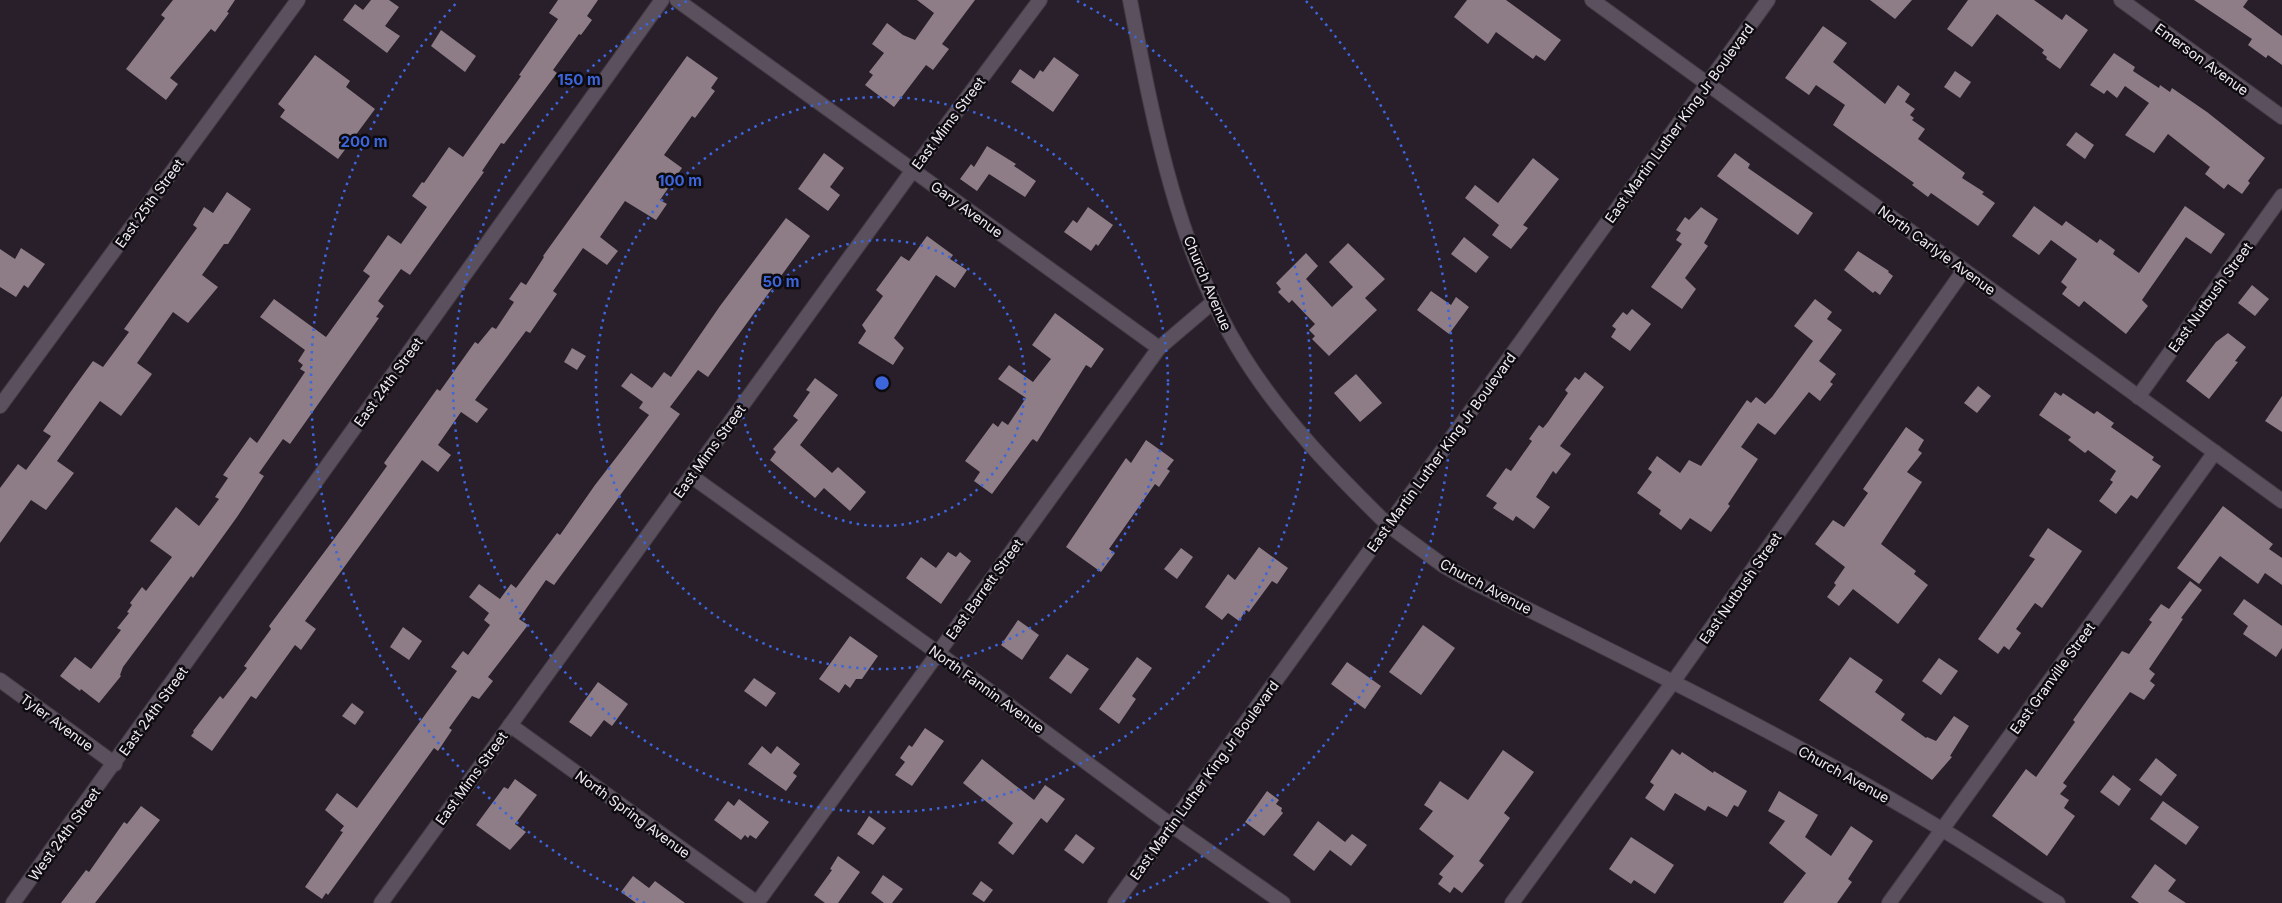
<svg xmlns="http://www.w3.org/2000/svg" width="2282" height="903" font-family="Inter,sans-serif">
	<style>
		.building { fill: #8e7d86 }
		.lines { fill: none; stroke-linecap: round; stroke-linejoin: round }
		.minor-casing { stroke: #423a44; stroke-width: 16 }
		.secondary-casing { stroke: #423a44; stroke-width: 16 }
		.minor { stroke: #5a505e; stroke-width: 14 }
		.secondary { stroke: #5a505e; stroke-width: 14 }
		.ring { fill: none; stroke: #3d65dc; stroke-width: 2.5; stroke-dasharray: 2.5 5 }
		.labels { text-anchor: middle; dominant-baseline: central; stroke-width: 5; stroke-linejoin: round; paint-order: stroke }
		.street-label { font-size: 14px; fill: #f0eaf2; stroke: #0e0b10 }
		.centre { fill: #3d65dc; stroke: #0e0b10; stroke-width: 2.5 }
		.ring-label { font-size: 15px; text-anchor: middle; font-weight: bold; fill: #3d65dc; stroke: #0e0b10; stroke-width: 5; stroke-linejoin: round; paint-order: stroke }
	</style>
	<rect width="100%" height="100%" fill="#281f2b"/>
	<g class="building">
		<path d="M173 0H235L227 12 229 13 215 32 211 29 170 78 178 84 166 100 126 69 165 18 161 15Z"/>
		<path d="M371 0H389L399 7 385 26 400 36 387 53 343 20 355 4 363 10Z"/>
		<path d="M558 0H598L587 16 592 20 581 35 579 34 553 70 557 73 504 144 501 143 482 171 484 172 410 275 401 269 378 301 384 306 376 317 379 318 290 444 283 439 259 473 264 476 237 517 193 578 191 576 123 667 120 675 121 676 99 703 81 689 80 691 60 676 75 657 91 669 121 630 117 628 129 613 127 612 132 605 130 603 142 587 146 591 172 557 150 541 176 507 199 526 219 499 215 497 228 478 223 475 235 458 250 437 257 443 305 372 300 369 303 365 298 361 305 350 260 317 274 299 326 337 370 276 363 271 388 235 401 244 427 207 412 196 422 182 424 183 449 147 463 157 521 76 519 75 558 19 549 13Z"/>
		<path d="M917 0H975L942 44 949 49 933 70 926 65 894 107 865 85 873 75 869 72 884 53 872 44 887 23 903 35 915 40 934 13Z"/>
		<path d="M1467 0H1506L1561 40 1545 61 1536 55 1533 59 1496 32 1488 44 1454 17Z"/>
		<path d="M1870 0H1912L1895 19Z"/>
		<path d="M1968 0H2034L2062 20 2066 14 2088 30 2060 69 2046 59 2047 57 2042 53 2044 50 1997 14 1972 47 1947 29Z"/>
		<path d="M2194 0H2248L2243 7 2282 36V65L2268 55 2266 58 2248 45 2252 39Z"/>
		<path d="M1823 26 1847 43 1833 62 1885 104 1898 85 1910 94 1905 102 1915 109 1910 115 1914 118 1912 120 1925 129 1918 139 1965 173 1962 178 1984 192 1982 194 1995 203 1978 226 1931 193 1928 197 1912 185 1914 183 1833 125 1845 105 1816 85 1809 95 1785 78Z"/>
		<path d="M441 30 476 56 465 72 431 46Z"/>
		<path d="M2114 53 2135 67 2133 71 2159 88 2160 85 2170 92 2172 88 2207 112 2265 158 2248 181 2250 183 2242 194 2228 184 2224 189 2205 174 2210 167 2168 134 2154 153 2125 135 2149 103 2125 86 2117 98 2107 90 2104 94 2090 85Z"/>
		<path d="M315 55 350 81 346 87 375 109 338 159 280 117 285 110 278 104Z"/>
		<path d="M687 56 718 78 711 88 715 91 695 118 692 116 664 155 682 168 660 200 667 204 656 220 625 201 600 237 618 251 607 265 583 248 553 291 557 294 530 333 526 331 475 400 488 409 477 423 461 412 438 445 451 455 438 472 422 460 305 621 316 629 301 650 295 645 256 699 251 696 212 751 191 736 194 732 193 731 220 696 223 699 247 668 244 666 271 629 269 626 346 523 387 466 384 463 437 389 440 391 475 342 478 344 492 327 496 329 514 302 509 299 521 282 526 285 544 257 543 256Z"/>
		<path d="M1054 57 1079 75 1053 112 1011 82 1020 69 1034 79 1040 70 1043 72Z"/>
		<path d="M1955 71 1971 82 1960 98 1944 87Z"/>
		<path d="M2076 132 2094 145 2085 159 2066 145Z"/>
		<path d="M987 146 1016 164 1014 166 1036 181 1025 197 989 174 977 191 960 179 971 164 974 167Z"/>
		<path d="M824 153 844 168 830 187 840 195 828 211 798 189Z"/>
		<path d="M1735 153 1750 164 1748 168 1813 213 1798 235 1717 176Z"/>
		<path d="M1533 158 1559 179 1523 225 1528 228 1511 249 1492 235 1499 225 1465 198 1475 185 1498 203Z"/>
		<path d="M227 192 251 209 228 244H224L202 275 218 287 188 323 173 312 137 363 152 374 121 416 100 401 57 461 74 473 46 510 31 500 0 543V488L18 464 26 470 51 436 43 431 69 394 93 361 103 367 129 332 124 329 197 228 193 225 204 207 213 213Z"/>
		<path d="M2034 206 2062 226 2066 221 2097 243 2100 239 2115 250 2113 254 2139 273 2185 206 2225 234 2211 254 2186 237 2142 300 2148 306 2126 334 2084 301 2079 307 2062 294 2067 287 2061 282 2077 259 2051 240 2039 255 2012 236Z"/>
		<path d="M1088 207 1113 225 1098 246 1096 244 1091 251 1064 232 1073 220 1077 223Z"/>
		<path d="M1701 207 1718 219 1704 243 1708 246 1685 278 1696 289 1682 309 1651 287 1682 244 1676 240 1681 233 1676 230 1685 217 1689 220Z"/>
		<path d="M786 218 810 236 708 377 698 370 670 407 680 414 554 585 546 580 519 619 528 625 488 677 493 681 479 699 472 696 449 728 452 730 438 751 434 748 328 895 326 893 322 899 305 887 343 832 340 831 344 826 325 810 337 793 357 808 457 671 451 667 463 651 468 655 490 625 484 620 489 613 469 597 479 584 500 599 511 584 516 588 557 533 560 535 595 485 649 415 639 408 643 402 621 386 631 373 652 388 664 372 671 377 720 306Z"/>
		<path d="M927 236 953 255 950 259 967 270 955 288 936 275 894 338 904 348 893 365 858 343 866 331 862 325 883 296 876 290 901 256 909 261Z"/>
		<path d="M1464 237 1489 257 1476 273 1451 254Z"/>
		<path d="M1348 243 1385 279 1365 298 1377 310 1329 356 1312 339 1315 336 1309 330 1315 324 1292 300 1289 303 1278 292 1281 289 1276 283 1306 253 1318 266 1306 279 1332 307 1353 287 1329 262Z"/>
		<path d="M21 248 45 264 28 288 24 285 16 297 0 287V249L15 259Z"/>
		<path d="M1858 251 1889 271 1888 272 1893 276 1880 295 1875 291 1873 293 1844 270Z"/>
		<path d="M2252 285 2269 299 2255 316 2238 303Z"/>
		<path d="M1431 291 1451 305 1456 297 1469 307 1449 334 1417 310Z"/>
		<path d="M1815 299 1832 312 1827 319 1842 330 1819 361 1836 374 1830 382 1833 384 1820 401 1809 392 1775 435 1758 423 1741 447 1758 459 1728 504 1730 506 1711 532 1690 518 1681 530 1659 514 1661 510 1637 493 1652 472 1648 469 1657 456 1680 473 1689 460 1701 466 1747 400 1751 403 1756 397 1765 404 1772 397 1813 341 1794 326Z"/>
		<path d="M1632 309 1651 324 1630 351 1611 337 1616 329 1612 326 1623 312 1627 315Z"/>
		<path d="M1055 313 1104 349 1091 368 1086 365 1037 442 1033 439 1031 441 992 494 974 481 980 472 965 461 993 423 998 427 1002 421 1008 425 1026 398 998 379 1009 365 1033 382 1051 359 1032 345Z"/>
		<path d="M2228 333 2246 347 2235 361 2238 362 2209 399 2186 381 2216 342Z"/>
		<path d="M572 348 586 356 577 370 564 362Z"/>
		<path d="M1585 372 1604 387 1560 446 1571 454 1556 474 1553 471 1536 497 1550 507 1534 529 1516 516 1513 521 1493 508 1497 503 1486 496 1506 468 1511 471 1532 441 1529 439 1539 425 1543 428 1548 422 1568 393 1565 390 1575 377 1579 380Z"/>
		<path d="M1356 374 1382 403 1360 422 1334 393Z"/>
		<path d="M815 378 838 395 800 445 832 473 838 467 866 492 850 511 824 488 815 498 770 460 776 452 773 449 798 420 793 416 810 392 806 390Z"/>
		<path d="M1978 386 1991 396 1977 413 1964 403Z"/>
		<path d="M2055 392 2061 396 2063 393 2094 414 2097 411 2114 423 2111 427 2154 457 2152 460 2161 466 2137 499 2131 495 2116 514 2099 501 2113 482 2110 480 2116 471 2088 450 2085 453 2068 440 2071 437 2039 415Z"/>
		<path d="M2282 396V432L2265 421Z"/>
		<path d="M1906 427 1924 440 1918 450 1922 453 1907 472 1922 482 1881 544 1916 571 1914 574 1928 585 1898 624 1853 589 1839 606 1827 597 1836 585 1834 583 1845 567 1815 544 1833 520 1844 527 1868 493 1863 489Z"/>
		<path d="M1146 440 1174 460 1167 469 1170 471 1159 487 1155 484 1109 549 1115 553 1101 572 1066 547 1126 458 1131 463Z"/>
		<path d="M2223 506 2273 544 2269 549 2282 558V585L2265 573 2258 584 2220 556 2199 584 2177 568Z"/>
		<path d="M2048 528 2082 551 2042 608 2035 603 2016 629 2021 633 2009 650 2004 646 1998 654 1978 639 2035 559 2029 556Z"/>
		<path d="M1259 547 1288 568 1277 584 1272 581 1249 612 1246 610 1239 621 1228 613 1222 620 1205 607 1228 574 1235 580Z"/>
		<path d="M1181 548 1193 557 1177 579 1164 569Z"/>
		<path d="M948 552 956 557 960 552 971 561 941 604 906 578 921 557 936 568Z"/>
		<path d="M2190 581 2202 590 2181 618 2183 619 2149 669 2155 674 2150 681 2155 685 2144 700 2130 692 2063 783 2067 786 2060 794 2069 800 2064 808 2075 816 2047 856 1992 816 2026 769 2036 777 2075 722 2073 720 2122 651 2129 654 2152 622 2149 620 2161 604 2169 609Z"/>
		<path d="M2244 599 2282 626V648L2276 657 2243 634 2248 626 2233 614Z"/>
		<path d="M1018 620 1039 635 1022 660 1001 645Z"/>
		<path d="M1423 625 1455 648 1421 695 1389 672Z"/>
		<path d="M403 627 422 641 409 660 390 647Z"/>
		<path d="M850 636 878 656 862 679H856L850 688 845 684 839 693 819 679Z"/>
		<path d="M1067 654 1089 669 1071 694 1049 678Z"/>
		<path d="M1137 657 1152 668 1132 696 1136 699 1119 724 1099 709Z"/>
		<path d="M1850 657 1883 680 1875 692 1905 714 1901 720 1926 738 1927 737 1936 741 1954 716 1969 726 1950 756 1952 757 1932 780 1819 700Z"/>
		<path d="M1939 658 1958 671 1941 695 1922 681Z"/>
		<path d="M1347 662 1381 686 1365 709 1331 684Z"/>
		<path d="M754 678 776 693 766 707 744 691Z"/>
		<path d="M598 682 628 704 612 726 604 720 591 737 569 722Z"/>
		<path d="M352 703 364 712 355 725 342 716Z"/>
		<path d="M925 728 944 741 912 786 895 775 905 762 900 758 909 745 912 747Z"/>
		<path d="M762 746 771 754 777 746 800 764 793 773 797 776 786 791 748 764Z"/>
		<path d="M1672 749 1680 755 1682 752 1713 773 1714 771 1747 791 1738 807 1734 805 1727 817 1708 806 1705 811 1675 793 1664 811 1645 798 1654 785 1650 782Z"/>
		<path d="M1503 750 1534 772 1504 813 1510 818 1479 861 1484 865 1462 893 1454 887 1450 893 1438 884 1443 877 1439 874 1454 856 1419 829 1433 811 1424 805 1440 781 1468 800Z"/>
		<path d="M2156 758 2177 775 2161 796 2139 780Z"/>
		<path d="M982 759 1034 800 1045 785 1065 799 1047 823 1041 818 1013 855 998 843 1013 823 963 783Z"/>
		<path d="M2113 775 2131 789 2119 806 2100 792Z"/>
		<path d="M515 779 537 795 515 824 526 832 510 850 476 825 504 787 508 789Z"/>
		<path d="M1267 791 1279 800 1276 804 1282 808 1281 811 1283 813 1264 836 1245 822Z"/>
		<path d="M1779 791 1818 815 1805 837 1831 856 1851 826 1873 841 1848 879 1852 882 1837 903H1783L1806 873 1769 843 1785 821 1768 811Z"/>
		<path d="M739 799 769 822 756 839 750 835 748 838 745 835 741 840 714 820 728 801 734 806Z"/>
		<path d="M2163 801 2199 827 2186 845 2150 819Z"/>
		<path d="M141 806 160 820 95 903H61L86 870 89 872 124 822 127 824Z"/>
		<path d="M869 816 886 828 873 845 857 834Z"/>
		<path d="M1318 821 1345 842 1352 834 1367 845 1351 866 1330 850 1314 871 1293 855Z"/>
		<path d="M1076 834 1095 848 1083 864 1064 850Z"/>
		<path d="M1631 837 1674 865 1655 894 1634 880 1631 884 1609 869Z"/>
		<path d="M838 856 860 872 838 903H825L814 895 832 870 830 869Z"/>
		<path d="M2155 864 2176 880 2168 891 2186 903H2139L2131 897Z"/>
		<path d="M883 875 903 889 892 903H884L871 893Z"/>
		<path d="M633 876 649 888 655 881 685 903H636L621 892Z"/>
		<path d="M981 881 993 890 984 902 972 894Z"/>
	</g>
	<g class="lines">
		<g class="minor-casing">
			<g id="minor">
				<path d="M677 0 1159 348"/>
				<path d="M1592 0 2282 501"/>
				<path d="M2121 0 2282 117"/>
				<path d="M2138 397 2282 196"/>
				<path d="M0 406 298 0"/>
				<path d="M691 476 938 653 1171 825 1283 903"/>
				<path d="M1388 525 1444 566 1467 579C1627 659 1789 737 1943 830 1981 853 2019 879 2058 903"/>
				<path d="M0 680 115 764"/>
				<path d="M510 725 757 903"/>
				<path d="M13 903 662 0"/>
				<path d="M381 903 913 170 1040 0"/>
				<path d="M757 903 1159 348 1213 302"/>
				<path d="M1512 903 1673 682 1964 270"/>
				<path d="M1889 903 2215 452"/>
			</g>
		</g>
		<g class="secondary-casing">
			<g id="secondary">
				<path d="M1130 0C1153 120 1177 251 1243 356 1283 420 1335 473 1388 525"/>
				<path d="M1115 903 1768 0"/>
			</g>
		</g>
		<use href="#minor" class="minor"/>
		<use href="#secondary" class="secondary"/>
	</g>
	<g class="ring">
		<circle cx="882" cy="383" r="143"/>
		<circle cx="882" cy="383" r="286"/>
		<path d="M1077 1A429 429 0 1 1 687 1"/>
		<path d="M645 903A571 571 0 0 1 458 1M1306 1A571 571 0 0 1 1119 903"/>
	</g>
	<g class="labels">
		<g class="street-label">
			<text transform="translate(2202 59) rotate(36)">Emerson Avenue</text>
			<text transform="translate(948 123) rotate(-53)">East Mims Street</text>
			<text transform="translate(1679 123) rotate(-54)">East Martin Luther King Jr Boulevard</text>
			<text transform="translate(149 203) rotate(-54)">East 25th Street</text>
			<text transform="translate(967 209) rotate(36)">Gary Avenue</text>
			<text transform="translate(1937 250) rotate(36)">North Carlyle Avenue</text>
			<text transform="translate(1208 283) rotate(67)">Church Avenue</text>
			<text transform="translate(2210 297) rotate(-54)">East Nutbush Street</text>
			<text transform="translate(388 382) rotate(-54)">East 24th Street</text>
			<text transform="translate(709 451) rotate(-54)">East Mims Street</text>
			<text transform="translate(1441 452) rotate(-54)">East Martin Luther King Jr Boulevard</text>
			<text transform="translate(1486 586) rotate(28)">Church Avenue</text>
			<text transform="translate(1740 588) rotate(-55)">East Nutbush Street</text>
			<text transform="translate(984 589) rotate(-54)">East Barrett Street</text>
			<text transform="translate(2052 678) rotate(-54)">East Granville Street</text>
			<text transform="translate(987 689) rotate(36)">North Fannin Avenue</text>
			<text transform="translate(153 711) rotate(-54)">East 24th Street</text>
			<text transform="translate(57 722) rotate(36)">Tyler Avenue</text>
			<text transform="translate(1844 774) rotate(29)">Church Avenue</text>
			<text transform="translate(471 778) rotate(-54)">East Mims Street</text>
			<text transform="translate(1204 780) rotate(-54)">East Martin Luther King Jr Boulevard</text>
			<text transform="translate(633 814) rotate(36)">North Spring Avenue</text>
			<text transform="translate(64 834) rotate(-54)">West 24th Street</text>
		</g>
	</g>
	<circle cx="882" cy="383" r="8" class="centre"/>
	<g class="ring-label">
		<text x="579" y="85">150 m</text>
		<text x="364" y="147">200 m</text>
		<text x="680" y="186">100 m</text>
		<text x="781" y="287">50 m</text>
	</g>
</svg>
